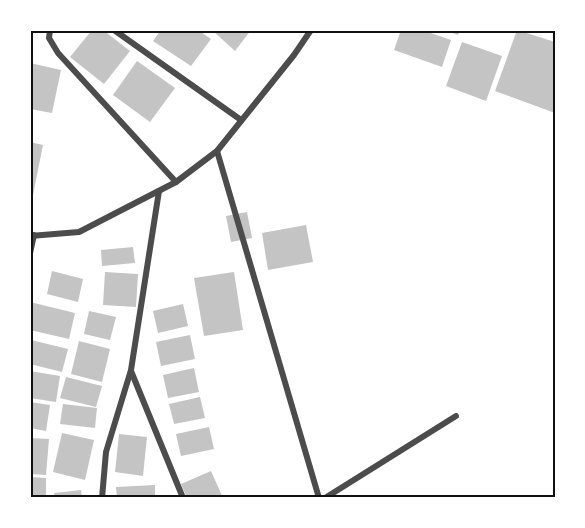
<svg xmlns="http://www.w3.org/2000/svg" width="585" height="528" font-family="Rubik,sans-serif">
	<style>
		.building { fill: #c4c4c4 }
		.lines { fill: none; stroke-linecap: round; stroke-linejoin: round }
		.minor { stroke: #4c4c4c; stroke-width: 6 }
		.neatline { fill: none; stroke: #111; stroke-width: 2 }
	</style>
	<rect width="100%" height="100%" fill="#fff"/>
	<g class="building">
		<path d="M92 30H103L130 51 104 84 70 57Z"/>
		<path d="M161 30H198L211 39 191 66 153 41Z"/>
		<path d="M212 30H251L235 51Z"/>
		<path d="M401 30H422L451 40 442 67 394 50Z"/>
		<path d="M445 30H460L458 35Z"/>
		<path d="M517 30 555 42V113L495 91Z"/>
		<path d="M462 42 502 56 486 101 446 86Z"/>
		<path d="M137 61 175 88 150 122 113 95Z"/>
		<path d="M30 63 61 70 52 113 30 109Z"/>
		<path d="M30 142 43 145 31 205H30Z"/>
		<path d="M247 212 252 238 231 242 226 216Z"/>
		<path d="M306 225 313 262 268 270 262 233Z"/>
		<path d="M133 247 135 263 102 266 101 250Z"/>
		<path d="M52 271 83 279 78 302 47 294Z"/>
		<path d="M105 272 138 274 136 307 103 305Z"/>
		<path d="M234 272 243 330 204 336 194 278Z"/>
		<path d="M30 302 75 313 69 339 30 330Z"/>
		<path d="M183 304 188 326 158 333 153 311Z"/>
		<path d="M89 311 116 317 110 340 84 334Z"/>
		<path d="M190 335 195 359 161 366 156 342Z"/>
		<path d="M31 340 68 349 62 372 30 364Z"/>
		<path d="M79 341 110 349 102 382 71 374Z"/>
		<path d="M194 368 199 392 168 398 163 375Z"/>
		<path d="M30 371 60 376 56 402 30 398Z"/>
		<path d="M66 377 102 386 96 407 60 398Z"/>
		<path d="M200 397 205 418 174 424 169 404Z"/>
		<path d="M30 402 50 405 46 431 30 428Z"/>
		<path d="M63 404 97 408 95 428 60 424Z"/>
		<path d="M209 427 214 449 181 456 176 434Z"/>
		<path d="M62 433 94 440 85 480 53 472Z"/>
		<path d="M119 434 147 437 143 476 115 472Z"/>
		<path d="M30 438 49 439 46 475 30 474Z"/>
		<path d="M211 471 223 498H187L181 484Z"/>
		<path d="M30 477 46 478V498H30Z"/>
		<path d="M155 485V498H117L116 487Z"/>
		<path d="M81 490 82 498H55L54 493Z"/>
	</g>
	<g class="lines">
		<g class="minor">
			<path d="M50 30 49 38 58 53 176 182"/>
			<path d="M114 30 241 120"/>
			<path d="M217 151 319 498"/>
			<path d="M30 236 79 232 176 182 217 151 294 55 311 30"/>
			<path d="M30 253 34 235"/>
			<path d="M131 371 183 498"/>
			<path d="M102 498 106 452 131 370 159 191"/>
			<path d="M325 498 456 416"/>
		</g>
	</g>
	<rect width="585" height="528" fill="none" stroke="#ffffff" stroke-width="63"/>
	<rect x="32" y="32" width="522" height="464" class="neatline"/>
</svg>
